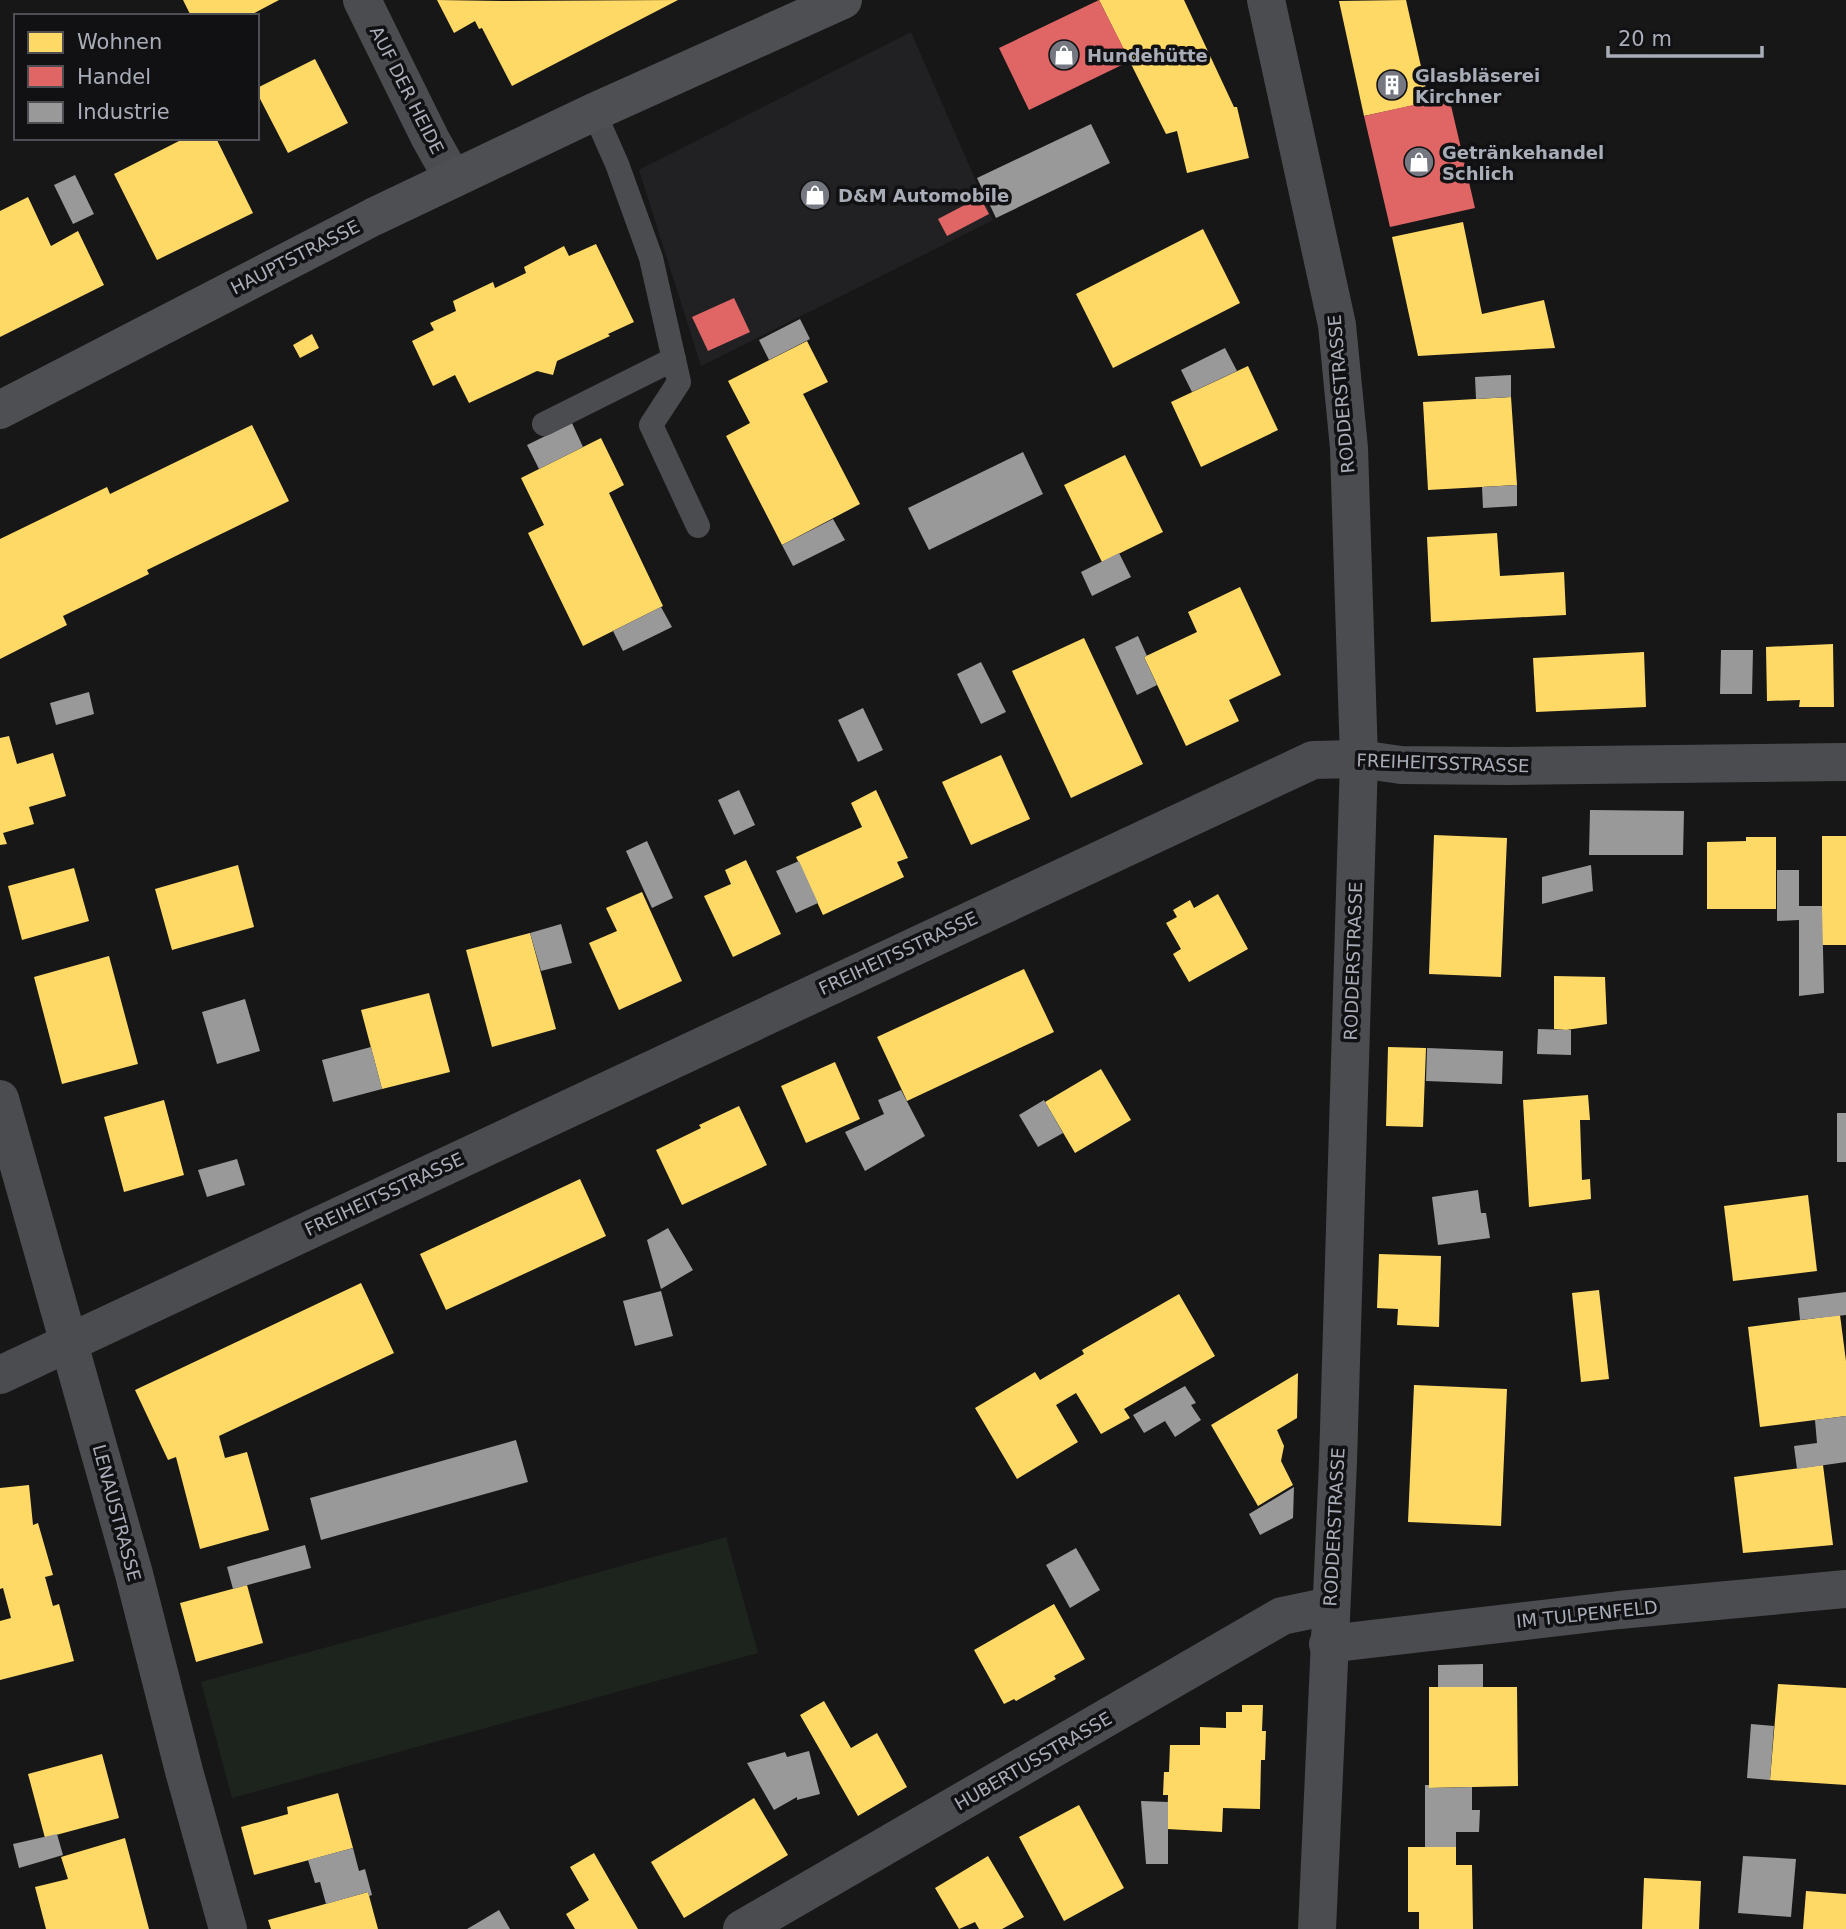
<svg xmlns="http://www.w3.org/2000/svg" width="1846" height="1929" font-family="'DejaVu Sans',sans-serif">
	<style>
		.built { fill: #212123 }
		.green { fill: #1d241e }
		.homes { fill: #ffd966 }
		.shops { fill: #e06666 }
		.industry { fill: #999 }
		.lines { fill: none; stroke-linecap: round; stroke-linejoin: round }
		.service { stroke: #4b4c50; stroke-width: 24 }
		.minor { stroke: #4b4c50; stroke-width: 38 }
		.primary { stroke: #4d4f52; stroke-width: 38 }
		.labels { text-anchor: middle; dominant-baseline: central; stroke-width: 7; stroke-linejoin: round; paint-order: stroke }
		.poi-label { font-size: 18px; font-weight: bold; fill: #a8adb8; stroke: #111113; text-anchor: start }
		.street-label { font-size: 18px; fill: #a8adb8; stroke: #111113 }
	</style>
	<rect width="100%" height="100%" fill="#171717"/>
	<path class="built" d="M911 32 993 220 701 366 639 170Z"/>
	<path class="green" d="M726 1537 758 1653 232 1798 201 1682Z"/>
	<g class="homes">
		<path d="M183 0H279L249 16H191Z"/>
		<path d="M437 0 501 1 678 0 512 86 482 28 479 29 475 21 454 33Z"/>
		<path d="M1099 0H1184L1234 107H1237L1249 158 1187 173 1177 131 1166 134Z"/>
		<path d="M1406 0 1429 102 1364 116 1339 1Z"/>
		<path d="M315 59 348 123 288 153 257 93V88Z"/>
		<path d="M185 138H216L253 213 157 260 114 174Z"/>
		<path d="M28 197 51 246 78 231 104 285 0 337V211Z"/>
		<path d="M1463 222 1482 314 1544 300 1555 348 1418 356 1392 237Z"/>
		<path d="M1203 229 1240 303 1113 368 1076 294Z"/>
		<path d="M596 244 634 322 608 334 610 336 557 361 553 375 537 371 469 403 455 375 433 386 412 341 434 330 430 323 456 311 453 301 493 282 495 288 526 273 524 267 564 246 569 256Z"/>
		<path d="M312 334 319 348 300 358 293 345Z"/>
		<path d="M807 341 828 382 803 394 860 504 782 545 726 436 750 423 728 381Z"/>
		<path d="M1248 366 1278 430 1201 467 1171 402Z"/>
		<path d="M1511 397 1517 485 1428 490 1423 402Z"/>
		<path d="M252 425 289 501 147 570 149 574 63 616 67 625 0 659V539L107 487 110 494Z"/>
		<path d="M601 438 624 485 609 493 663 606 583 646 528 533 544 525 521 478Z"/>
		<path d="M1125 455 1163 532 1102 562 1064 485Z"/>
		<path d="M1497 533 1500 576 1564 572 1566 615 1431 622 1427 537Z"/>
		<path d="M1240 587 1281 675 1229 700 1239 721 1186 746 1144 657 1197 632 1188 612Z"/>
		<path d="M1084 638 1143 764 1071 798 1012 671Z"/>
		<path d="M1833 644 1834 707H1799L1800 700 1767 701 1766 647Z"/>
		<path d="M1644 652 1646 707 1536 712 1533 658Z"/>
		<path d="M9 736 17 764 53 753 66 796 29 807 34 824 3 833 7 844 0 845V738Z"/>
		<path d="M1001 755 1030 819 971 845 942 782Z"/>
		<path d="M876 790 908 858 897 862 904 877 823 915 796 857 862 827 851 803Z"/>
		<path d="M1434 835 1507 838 1501 977 1429 974Z"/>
		<rect x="1822" y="836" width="24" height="109"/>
		<path d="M1746 837H1776V909H1707V842L1746 841Z"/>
		<path d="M746 860 781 934 733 957 704 896 731 884 725 870Z"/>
		<path d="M238 865 254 927 172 950 155 889Z"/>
		<path d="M74 868 89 921 22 940 8 886Z"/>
		<path d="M642 892 682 981 619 1010 589 943 617 931 606 908Z"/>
		<path d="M1218 894 1248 949 1189 982 1173 954 1181 949 1166 923 1177 917 1173 910 1190 900 1194 908Z"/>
		<path d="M530 933 556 1029 492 1047 466 950Z"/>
		<path d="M109 956 138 1064 62 1084 34 977Z"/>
		<path d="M1024 969 1054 1032 907 1101 877 1037Z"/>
		<path d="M1554 976 1605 977 1607 1024 1566 1030 1554 1029Z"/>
		<path d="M429 993 450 1072 382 1089 361 1010Z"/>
		<path d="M1388 1047 1426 1048 1423 1127 1386 1126Z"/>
		<path d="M835 1062 860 1119 806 1143 781 1086Z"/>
		<path d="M1101 1069 1131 1120 1075 1153 1045 1102Z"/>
		<path d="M1588 1095 1590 1120H1580L1582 1180 1590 1179 1591 1199 1529 1207 1523 1100Z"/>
		<path d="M164 1100 184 1175 124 1192 104 1117Z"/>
		<path d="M739 1106 767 1165 682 1205 656 1150 701 1128 699 1125Z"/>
		<path d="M580 1179 606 1236 446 1310 420 1254Z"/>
		<path d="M1808 1195 1817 1271 1733 1281 1724 1206Z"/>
		<path d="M1379 1254 1441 1256 1439 1327 1397 1325 1398 1309 1377 1308Z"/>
		<path d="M361 1283 394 1353 219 1436 225 1458 247 1452 269 1530 200 1549 176 1457 168 1460 135 1390Z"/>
		<path d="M1599 1290 1609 1379 1581 1382 1572 1293Z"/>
		<path d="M1179 1294 1215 1356 1124 1409 1130 1418 1101 1434 1076 1393 1056 1405 1078 1442 1017 1479 975 1408 1035 1372 1040 1380 1084 1354 1082 1350Z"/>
		<path d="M1840 1315 1846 1361V1416L1760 1427 1748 1327Z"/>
		<path d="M1298 1373 1297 1418 1277 1430 1284 1446 1281 1461 1293 1485 1258 1506 1211 1425Z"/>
		<path d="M1414 1385 1507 1389 1501 1526 1408 1522Z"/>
		<path d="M1823 1465 1833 1545 1743 1553 1734 1477Z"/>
		<path d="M29 1485 33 1525 38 1523 53 1575 45 1577 53 1606 59 1604 74 1661 0 1680V1621L11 1618 3 1588 0 1589V1488Z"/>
		<path d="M247 1585 263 1643 196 1662 180 1603Z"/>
		<path d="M1054 1604 1085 1659 1054 1676 1056 1679 1016 1701 1014 1699 1004 1704 974 1650Z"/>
		<path d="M1778 1684 1846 1688V1785L1770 1780Z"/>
		<path d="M1429 1687H1517L1518 1786 1429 1788Z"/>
		<path d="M824 1701 851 1748 877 1733 907 1787 858 1816 800 1715Z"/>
		<path d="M1242 1705H1263L1262 1731H1266L1265 1760H1261L1260 1809 1223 1808 1222 1832 1167 1829 1168 1795H1163L1164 1772H1169L1170 1745H1200V1727L1226 1728V1712H1242Z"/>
		<path d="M102 1754 119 1818 45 1838 28 1774Z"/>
		<path d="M338 1793 353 1848 254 1875 241 1827 288 1814 287 1807Z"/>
		<path d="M754 1798 788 1855 684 1918 651 1862Z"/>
		<path d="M1079 1805 1124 1888 1064 1921 1019 1837Z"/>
		<path d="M125 1838 149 1929H46L35 1887 68 1879 61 1857Z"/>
		<path d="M1408 1847H1456V1865H1472L1473 1929H1419V1912H1408Z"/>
		<path d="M594 1853 613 1886 638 1929H575L566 1914 589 1900 570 1867Z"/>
		<path d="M988 1856 1024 1917 1002 1929H979L975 1922 959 1929 935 1888Z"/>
		<path d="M1644 1878 1701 1881 1699 1929H1642Z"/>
		<path d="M1806 1891 1846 1894V1929H1803Z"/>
		<path d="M368 1892 378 1929H271L268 1920Z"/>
	</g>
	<g class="shops">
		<path d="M1099 0 1130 61 1029 110 999 48Z"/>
		<path d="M1449 97 1475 208 1390 227 1364 116Z"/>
		<path d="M980 197 989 214 947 236 938 219Z"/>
		<path d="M734 298 750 332 708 351 692 317Z"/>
	</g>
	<g class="industry">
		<path d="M1091 124 1110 163 996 218 977 178Z"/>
		<path d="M75 175 94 214 73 224 54 185Z"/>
		<path d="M800 319 810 339 769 360 759 340Z"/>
		<path d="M1225 348 1237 371 1192 392 1181 370Z"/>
		<path d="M1511 375V397L1476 399 1475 377Z"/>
		<path d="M572 423 583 447 539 469 527 445Z"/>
		<path d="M1023 452 1043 494 929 550 908 508Z"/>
		<path d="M1517 485V506L1483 508 1482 487Z"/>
		<path d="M833 519 845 540 793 566 782 545Z"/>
		<path d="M1119 553 1131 577 1092 596 1081 572Z"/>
		<path d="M661 607 672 627 623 651 613 631Z"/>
		<path d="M1138 636 1147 656 1144 657 1157 685 1137 695 1115 647Z"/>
		<path d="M1721 650H1753L1752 694H1720Z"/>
		<path d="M981 662 1006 712 981 724 957 674Z"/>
		<path d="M89 692 94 714 56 725 50 703Z"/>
		<path d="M863 708 883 750 858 762 838 720Z"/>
		<path d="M739 790 755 825 734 835 718 800Z"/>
		<path d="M1590 810 1684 811 1683 855H1589Z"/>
		<path d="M647 841 673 898 652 908 626 851Z"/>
		<path d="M799 861 818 903 796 913 776 871Z"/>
		<path d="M1591 865 1593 891 1542 904V877Z"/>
		<path d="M1777 870H1799V906H1822L1824 993 1799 996V920L1777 921Z"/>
		<path d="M561 924 572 963 541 971 530 933Z"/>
		<path d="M245 999 260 1051 217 1064 202 1012Z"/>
		<path d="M1538 1029 1571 1030V1055L1537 1054Z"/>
		<path d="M371 1047 382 1089 333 1102 322 1060Z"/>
		<path d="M1427 1048 1503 1051 1502 1084 1426 1081Z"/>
		<path d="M901 1090 925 1136 865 1171 845 1132 884 1114 878 1100Z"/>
		<path d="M1044 1100 1063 1133 1038 1147 1019 1115Z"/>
		<rect x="1837" y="1113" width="9" height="49"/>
		<path d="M237 1159 245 1185 207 1197 198 1170Z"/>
		<path d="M1478 1190 1481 1213H1486L1490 1238 1438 1245 1432 1197Z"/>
		<path d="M668 1228 693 1270 661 1289 647 1240Z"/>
		<path d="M661 1291 673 1336 635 1346 623 1301Z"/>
		<path d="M1846 1292V1315L1800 1320 1798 1298Z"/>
		<path d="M1185 1386 1196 1403 1191 1405 1201 1420 1175 1437 1165 1421 1144 1433 1133 1415Z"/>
		<path d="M1846 1416V1462L1797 1469 1794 1446 1817 1443 1815 1420Z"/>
		<path d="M516 1440 528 1482 321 1540 310 1498Z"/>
		<path d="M1294 1487 1293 1518 1260 1535 1249 1514Z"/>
		<path d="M305 1545 311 1568 233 1589 227 1567Z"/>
		<path d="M1076 1548 1100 1590 1070 1608 1046 1565Z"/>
		<path d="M1483 1664V1687H1438V1665Z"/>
		<path d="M1751 1724 1774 1726 1770 1780 1747 1778Z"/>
		<path d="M809 1751 820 1794 797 1800V1797L774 1810 747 1763 785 1752 787 1757Z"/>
		<path d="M1425 1785H1429V1788L1472 1787V1810H1480L1479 1832H1456V1847H1425Z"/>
		<path d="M1141 1801 1168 1802V1864H1146Z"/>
		<path d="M57 1834 63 1855 19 1868 13 1844Z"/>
		<path d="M353 1848 359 1871 365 1869 372 1895 369 1896 368 1892 326 1904 320 1882 315 1883 308 1860Z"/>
		<path d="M1743 1856 1796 1859 1791 1917 1738 1913Z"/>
		<path d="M499 1910 510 1929H467L479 1922Z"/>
	</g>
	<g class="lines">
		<g class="service">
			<path d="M594 112 617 164 651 258 679 382 651 425 698 526"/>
			<path d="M544 424 674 359"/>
		</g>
		<g class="minor">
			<path d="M362 0 430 138 453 179"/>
			<path d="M1266 0 1337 325 1349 448 1359 759 1338 1462 1317 1929"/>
			<path d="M0 1099 134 1574 184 1771 228 1929"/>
			<path d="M0 1375 1313 760 1359 759 1401 765 1509 766 1846 762"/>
			<path d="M1328 1644 1619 1610 1846 1589"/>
			<path d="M742 1929 1282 1616 1330 1606"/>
		</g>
		<path class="primary" d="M0 410 373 217 594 112 843 0"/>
	</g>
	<defs>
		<g id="shop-disc" transform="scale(1.575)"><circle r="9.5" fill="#757880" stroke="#111113"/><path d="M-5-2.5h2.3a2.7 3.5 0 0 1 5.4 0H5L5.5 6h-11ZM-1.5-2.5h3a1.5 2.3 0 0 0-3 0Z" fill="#fff"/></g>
		<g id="building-disc" transform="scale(1.575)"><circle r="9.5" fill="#757880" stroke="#111113"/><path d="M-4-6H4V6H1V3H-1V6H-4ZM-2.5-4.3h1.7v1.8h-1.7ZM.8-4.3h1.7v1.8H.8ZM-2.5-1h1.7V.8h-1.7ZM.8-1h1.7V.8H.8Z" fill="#fff"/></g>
	</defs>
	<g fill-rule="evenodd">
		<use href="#shop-disc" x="1064" y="55"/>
		<use href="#building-disc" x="1392" y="85"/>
		<use href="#shop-disc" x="1419" y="162"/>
		<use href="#shop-disc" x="815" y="195"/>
	</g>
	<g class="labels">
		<g class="poi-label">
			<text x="1087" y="55">Hundehütte</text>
			<text x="1415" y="75">Glasbläserei<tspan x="1415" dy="21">Kirchner</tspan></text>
			<text x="1442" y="152">Getränkehandel<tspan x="1442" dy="21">Schlich</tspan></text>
			<text x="838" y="195">D&amp;M Automobile</text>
		</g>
		<g class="street-label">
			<text transform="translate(407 90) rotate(63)">AUF DER HEIDE</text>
			<text transform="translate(295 257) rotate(-27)">HAUPTSTRASSE</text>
			<text transform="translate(1341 394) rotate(-95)">RODDERSTRASSE</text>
			<text transform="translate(1443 763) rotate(2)">FREIHEITSSTRASSE</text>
			<text transform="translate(898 953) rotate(-25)">FREIHEITSSTRASSE</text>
			<text transform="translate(1353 961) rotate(-88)">RODDERSTRASSE</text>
			<text transform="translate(384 1194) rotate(-25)">FREIHEITSSTRASSE</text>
			<text transform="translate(117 1513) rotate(75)">LENAUSTRASSE</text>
			<text transform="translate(1334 1527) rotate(-87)">RODDERSTRASSE</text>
			<text transform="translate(1587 1614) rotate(-6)">IM TULPENFELD</text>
			<text transform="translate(1033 1761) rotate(-30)">HUBERTUSSTRASSE</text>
		</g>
	</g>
	<rect x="14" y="14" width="245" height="126" fill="#111113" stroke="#4d4f55" stroke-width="2"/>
	<rect x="28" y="32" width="35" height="21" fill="#ffd966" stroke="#4d4f55" stroke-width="2"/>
	<text x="77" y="49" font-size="21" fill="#a8adb8">Wohnen</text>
	<rect x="28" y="66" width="35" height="21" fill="#e06666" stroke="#4d4f55" stroke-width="2"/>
	<text x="77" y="84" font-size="21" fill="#a8adb8">Handel</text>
	<rect x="28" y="102" width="35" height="21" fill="#999999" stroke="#4d4f55" stroke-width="2"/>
	<text x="77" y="119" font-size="21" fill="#a8adb8">Industrie</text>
	<path d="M1608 46v10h154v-10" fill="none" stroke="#a8adb8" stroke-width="3.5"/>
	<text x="1618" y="46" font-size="21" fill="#a8adb8" stroke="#111113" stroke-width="5" paint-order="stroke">20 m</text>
</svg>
